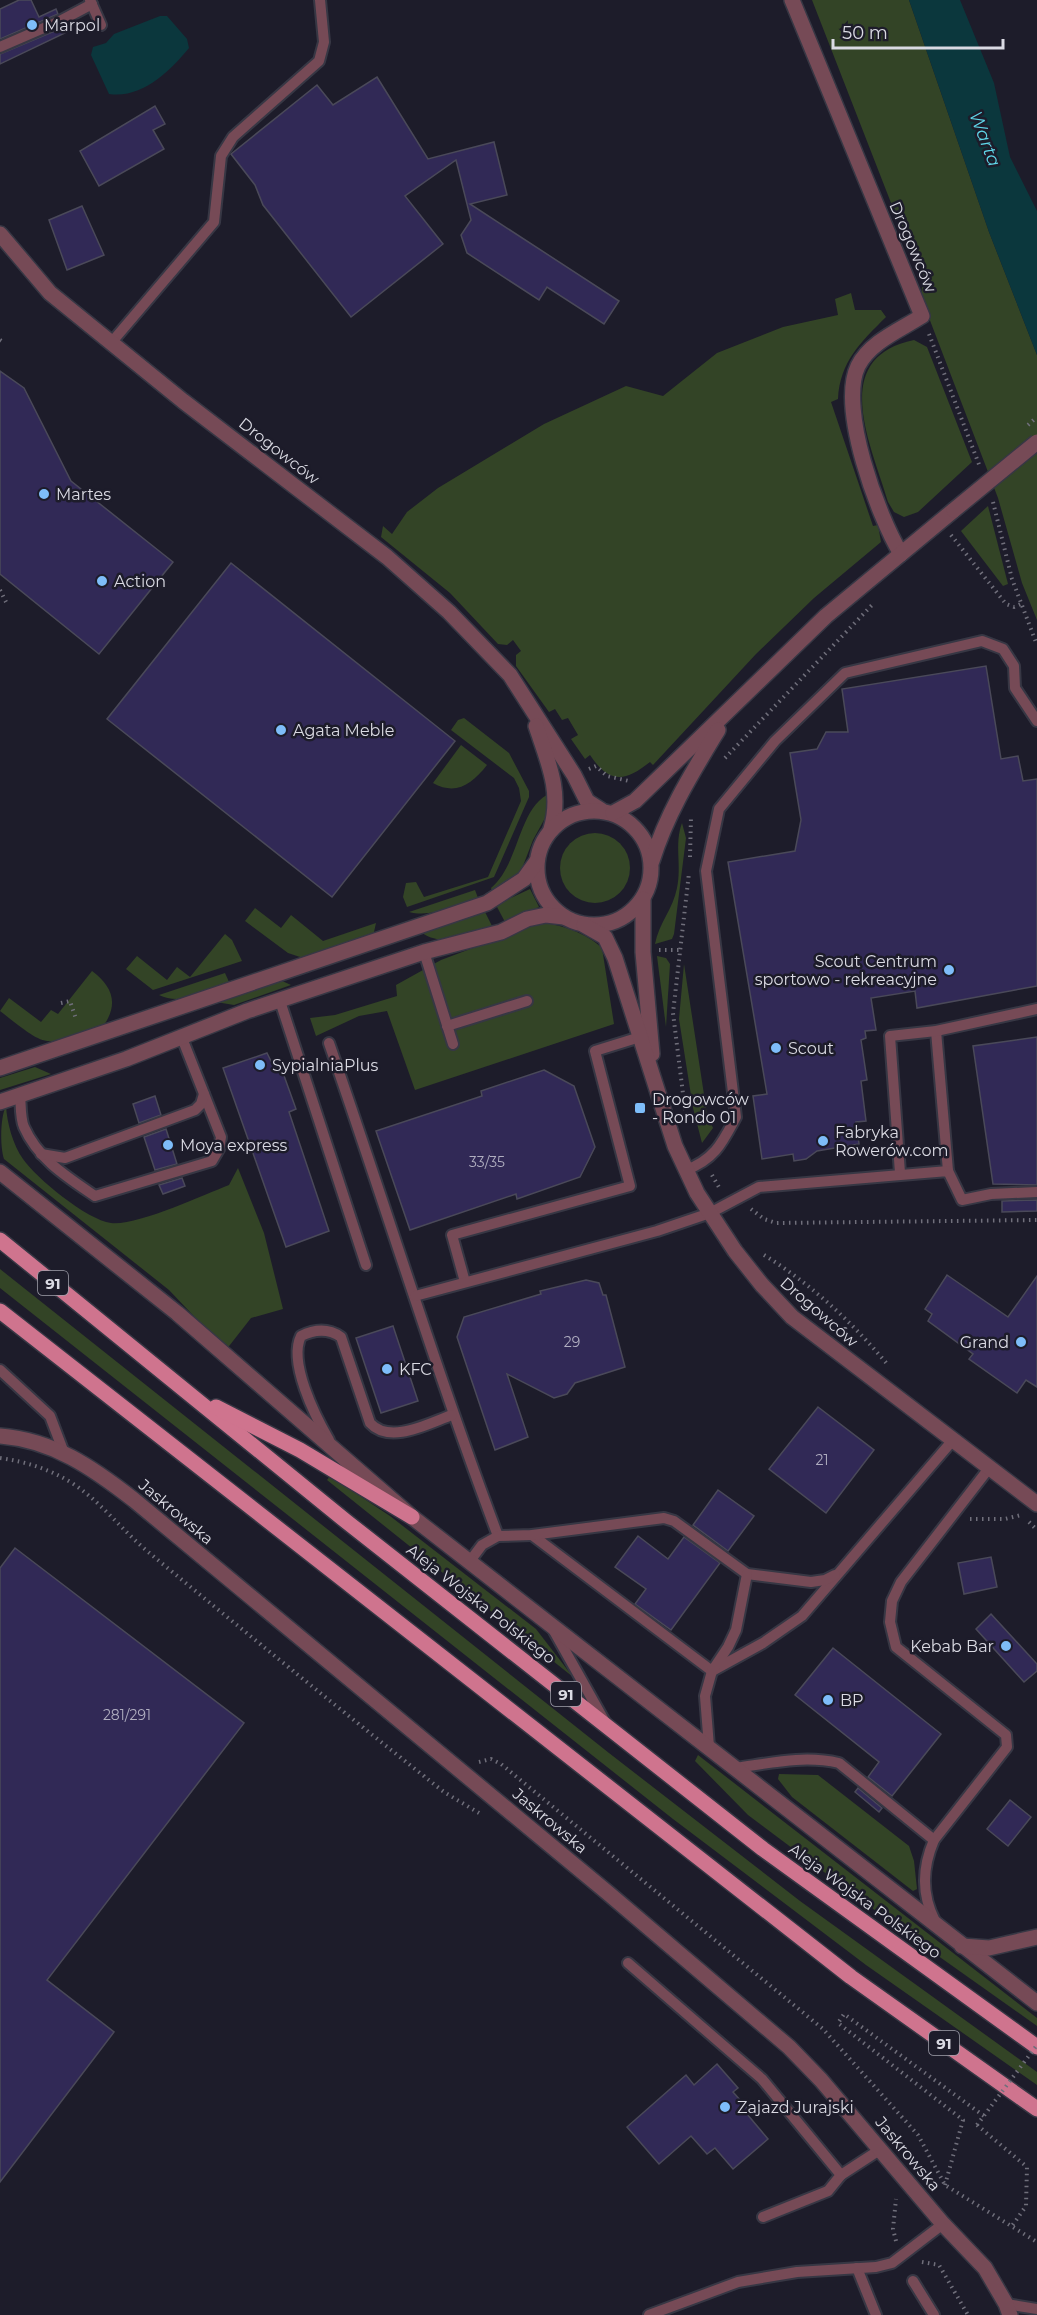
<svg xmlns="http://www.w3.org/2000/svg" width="1037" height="2315" font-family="Montserrat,sans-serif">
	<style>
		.green { fill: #334426 }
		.water { fill: #0b373d }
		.building { fill: #312956; stroke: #4a4959; stroke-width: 1.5 }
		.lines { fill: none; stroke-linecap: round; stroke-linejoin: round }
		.lane-casing { stroke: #373744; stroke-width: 14 }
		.street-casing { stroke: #373744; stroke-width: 18 }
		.primary-casing { stroke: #373744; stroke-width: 18 }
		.path { stroke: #706f7b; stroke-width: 4; stroke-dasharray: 1.5 4.5; stroke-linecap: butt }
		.lane { stroke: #764a56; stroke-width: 10 }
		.street { stroke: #764a56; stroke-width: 15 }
		.primary { stroke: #cf748e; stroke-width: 15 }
		.street-bridge-casing { stroke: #373744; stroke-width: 18; stroke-linecap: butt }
		.path-bridge { stroke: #706f7b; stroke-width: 4; stroke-dasharray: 1.5 4.5; stroke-linecap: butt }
		.street-bridge { stroke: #764a56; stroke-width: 15 }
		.poi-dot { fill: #7ebdf9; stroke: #1d1c2a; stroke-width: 2 }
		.labels { text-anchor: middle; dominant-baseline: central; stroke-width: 5; stroke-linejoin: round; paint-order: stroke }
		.number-label { font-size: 14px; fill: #b0aec0 }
		.shield { fill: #1d1c2a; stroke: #a1a1ac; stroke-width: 1.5 }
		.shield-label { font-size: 15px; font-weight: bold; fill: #dadae3 }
		.poi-label { font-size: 16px; fill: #dadae3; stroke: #1d1c2a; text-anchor: start }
		.street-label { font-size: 16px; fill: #dadae3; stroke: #1d1c2a }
		.water-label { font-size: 18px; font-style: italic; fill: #5fd6e9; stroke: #1d1c2a }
	</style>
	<rect width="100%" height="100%" fill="#1d1c2a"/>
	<g class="green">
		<path d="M812 0H909L989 232 1037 355V620L1022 583 998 498 921 297 924 267 893 208Z"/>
		<path d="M851 293 855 310H881L886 317C861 342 840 361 838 399L831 402 873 526 878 525 881 542 814 598 756 654 653 765 650 762C625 782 609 784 590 755L585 759 571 739 578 735 568 718 562 720 555 709 549 712 516 666V655L521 651 513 640 507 645 498 644 450 593 381 537 383 526 392 534 407 512 438 488 544 424 626 386 663 396 717 353 783 327 838 315 835 299Z"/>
		<path d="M914 340 927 347 972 462 918 512 904 517 894 512 888 502C872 446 827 358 914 340Z"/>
		<path d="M988 506 1008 584 1003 586 961 531Z"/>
		<path d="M464 718 509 753 529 791V797L494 877 407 907 403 897 406 883 416 882 424 897 488 877 521 801 519 788 514 778 451 730 458 720Z"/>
		<path d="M461 745 487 765C472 784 456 796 433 783Z"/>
		<path d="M551 793 550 809 533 840 521 871 492 891 491 888C520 864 518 806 551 793Z"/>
		<path d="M682 823 686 838 674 934 672 939 655 944C659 923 673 909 677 888 682 865 674 844 682 823Z"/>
		<circle cx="595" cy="868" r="35"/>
		<path d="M530 889 539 907 505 922 496 905Z"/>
		<path d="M475 890 478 898C457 905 432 918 409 912Z"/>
		<path d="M255 908 281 928 291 915 323 941 376 923 374 932 369 937 303 958 288 953 245 921Z"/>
		<path d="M484 910 493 928C469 935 445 948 422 933Z"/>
		<path d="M539 923C559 923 588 934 602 948L614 1024 415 1090 387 1011 359 1016 316 1036 310 1018 335 1015 397 996 396 985 441 960Z"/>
		<path d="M225 934 232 940 242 961 153 990 126 969 137 956 167 980 177 967 190 977Z"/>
		<path d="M657 956 666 958 670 964 666 1027Z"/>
		<path d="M684 964 707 1114 713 1128 702 1143 693 1108 679 1019Z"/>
		<path d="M92 971C112 986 119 1003 104 1025 44 1047 51 1051 0 1011L9 998 41 1022 51 1010 58 1014Z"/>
		<path d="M225 973 229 982C209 992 180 1006 159 995Z"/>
		<path d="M280 980 291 985 234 1005 216 1002Z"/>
		<path d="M35 1067 51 1074 0 1090V1078Z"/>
		<path d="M6 1106C7 1123 13 1145 23 1159 36 1178 87 1220 111 1223 137 1226 203 1195 229 1185L238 1168 264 1233 283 1309 251 1318 226 1350 169 1290 4 1159C0 1147 0 1118 6 1106Z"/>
		<path d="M0 1269 609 1753 800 1901 1037 2072V2085L866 1965 673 1819 0 1288Z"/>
		<path d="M330 1476 390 1516 536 1629 573 1677 327 1480Z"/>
		<path d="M698 1755 1037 2018V2026L896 1926 748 1815 695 1761Z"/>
		<path d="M779 1774 818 1775 909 1846 914 1861 917 1889 913 1891 792 1797 778 1779Z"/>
	</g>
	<g class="water">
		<path d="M909 0H960L994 83 1010 157 1037 211V355L989 232Z"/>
		<path d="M160 16H167L187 39 189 48C170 71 142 99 109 94L91 55 93 47 106 43 114 34Z"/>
	</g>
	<g class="building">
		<path d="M19 0H31L39 17 56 9 58 14 0 39V9Z"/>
		<path d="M64 27 67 32 0 64V54Z"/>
		<path d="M377 77 428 159 494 142 507 195 470 204 619 301 604 324 547 287 539 300 467 253 461 235 471 220 456 160 405 196 443 244 351 317 263 205 255 185 231 154 317 85 333 105Z"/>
		<path d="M155 106 165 124 153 130 164 149 99 186 80 151Z"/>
		<path d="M82 206 104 255 67 270 49 220Z"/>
		<path d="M0 371 24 388 71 481 173 562 99 654 0 574Z"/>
		<path d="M231 563 455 741 332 897 107 719Z"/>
		<path d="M986 666 1001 759 1018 756 1023 781 1037 779V986L917 1008 915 991 871 998 876 1030 865 1031 866 1038 861 1040 867 1080 861 1081 866 1121 856 1122 859 1144 817 1151 806 1159 794 1161 793 1154 762 1159 753 1096 767 1094 728 862 795 851 801 820 790 753 817 749 826 732H848L842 689Z"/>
		<path d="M1037 1037V1185L993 1184 973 1046Z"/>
		<path d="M267 1053 271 1061 278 1059 296 1109 289 1112 329 1231 286 1247 223 1068Z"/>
		<path d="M544 1070 574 1086 595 1147 580 1177 517 1199 516 1194 410 1230 376 1131 482 1096 481 1091Z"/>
		<path d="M155 1096 161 1115 139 1123 133 1104Z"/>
		<path d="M166 1129 177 1164 155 1170 144 1137Z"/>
		<path d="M182 1178 185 1186 163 1194 159 1185Z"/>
		<path d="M1037 1200V1211L1002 1212V1201Z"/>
		<path d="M947 1275 1008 1317 1037 1276V1387L1026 1380 1017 1393 969 1359 973 1354 928 1321 932 1314 925 1309Z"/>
		<path d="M586 1280 599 1283 603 1295H606L625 1367 575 1383 567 1394 554 1398 507 1374 528 1437 495 1450 457 1337 464 1317 541 1294 540 1291Z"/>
		<path d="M393 1326 418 1401 381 1413 356 1338Z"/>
		<path d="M818 1407 874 1450 826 1513 769 1469Z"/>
		<path d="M718 1490 754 1516 728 1551 693 1525Z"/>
		<path d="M638 1536 668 1559 684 1537 720 1563 671 1630 635 1604 646 1589 615 1567Z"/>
		<path d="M15 1548 244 1723 47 1980 114 2032 0 2182V1568Z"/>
		<path d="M991 1557 997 1587 964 1594 958 1563Z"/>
		<path d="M991 1614 1037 1664V1671L1024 1682 976 1629Z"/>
		<path d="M833 1648 941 1734 892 1796 868 1777 879 1762 795 1695Z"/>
		<path d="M858 1788 882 1808 879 1812 855 1792Z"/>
		<path d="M1010 1800 1031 1817 1008 1846 987 1829Z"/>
		<path d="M717 2064 738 2088 733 2092 750 2111 747 2114 768 2139 733 2169 715 2148 707 2154 691 2136 659 2164 627 2127 686 2075 694 2085Z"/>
	</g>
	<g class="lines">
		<g class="lane-casing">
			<g id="lane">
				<path d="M90 0 101 25"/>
				<path d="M0 47 60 21 92 4"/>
				<path d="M111 343 214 222 221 156 233 137 319 61 324 42 320 0"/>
				<path d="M424 952 453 1044"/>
				<path d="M280 1001 366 1265"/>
				<path d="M447 1026 527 1001"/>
				<path d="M936 1031 948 1171"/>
				<path d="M329 1043C386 1207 437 1374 498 1536"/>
				<path d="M20 1094C21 1104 20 1118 24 1127 38 1159 67 1177 95 1196L212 1161 219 1149 221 1137 182 1038"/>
				<path d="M41 1154 65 1158 195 1110 201 1104 204 1094"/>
				<path d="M686 1170C715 1159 722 1143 736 1117L706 871 719 809 775 741 845 673 982 641 1003 649 1014 666 1015 688 1037 721"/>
				<path d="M900 1173 890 1036 936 1031 1037 1009"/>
				<path d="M465 1282 452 1235 630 1186 595 1051 640 1037"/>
				<path d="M415 1296 657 1231 710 1213 759 1187 948 1171 962 1200 991 1194 1037 1192"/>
				<path d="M0 1370 50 1416 64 1453"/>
				<path d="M329 1440C315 1416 288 1362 301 1336 315 1329 328 1328 341 1337L370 1423C390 1445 429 1423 452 1415"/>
				<path d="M532 1535 712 1671 763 1643 802 1616 953 1440"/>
				<path d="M470 1561 482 1545 498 1536 532 1535 664 1518 674 1521 747 1574 811 1582 825 1580 835 1575"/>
				<path d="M554 1631 605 1722"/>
				<path d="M709 1747 705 1696 712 1671 728 1647 736 1630 747 1574"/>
				<path d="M736 1768C771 1763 804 1755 839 1763L934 1840"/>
				<path d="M935 1921C921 1894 922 1868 934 1840L1007 1747 1006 1735 896 1647 890 1622 892 1601 901 1582 990 1467"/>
				<path d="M628 1963 762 2079 841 2175 828 2191 763 2217"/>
				<path d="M841 2175 881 2149"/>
				<path d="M857 2268 876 2315"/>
				<path d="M913 2281 934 2315"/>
				<path d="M1006 2304 1037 2309"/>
				<path d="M649 2315 738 2282 797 2272 876 2267 892 2263 943 2224"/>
			</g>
		</g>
		<g class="street-casing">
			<g id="street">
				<path d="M792 0 922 316C900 330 870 342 858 366 838 408 878 516 901 554"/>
				<path d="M0 234 50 293 183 401 387 557 449 612 510 675 574 775 587 801 601 810"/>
				<path d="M536 726C548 762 562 792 551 829"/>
				<circle cx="594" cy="868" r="57"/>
				<path d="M613 813 635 801 826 616 954 510"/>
				<path d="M652 861C667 813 692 773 718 730"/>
				<path d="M643 899V952L652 1054"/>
				<path d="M584 925 605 937 615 958 675 1146 697 1193 735 1251 762 1285 792 1317 1037 1504"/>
				<path d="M0 1068 487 903 524 879 537 861"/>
				<path d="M0 1102 126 1059 247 1011 424 952 501 932 527 919 546 915 564 917"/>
				<path d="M0 1172 177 1313 412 1517 1037 2003"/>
				<path d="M0 1436C53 1440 93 1468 134 1500L608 1893 789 2047 821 2080 943 2224 985 2268 1006 2304 1010 2315"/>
				<path d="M962 1946 989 1948 1037 1937"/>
			</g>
		</g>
		<g class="primary-casing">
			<g id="primary">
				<path d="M0 1240 347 1522 763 1849 1037 2047"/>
				<path d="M0 1311 851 1977 1037 2109"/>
				<path d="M216 1407 300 1450 412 1517"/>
			</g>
		</g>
		<g class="path">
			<path d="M929 334 980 467"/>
			<path d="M0 340 3 342"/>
			<path d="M993 502 1012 579 1037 645"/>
			<path d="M951 535 1006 604 1014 607 1021 604"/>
			<path d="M0 590 6 602"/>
			<path d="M725 758 873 604"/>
			<path d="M589 769 596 766 607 776 629 781"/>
			<path d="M690 857 691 817"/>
			<path d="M659 950H679"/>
			<path d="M61 1003 70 1001 76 1019"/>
			<path d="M685 1110 673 1013 689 873"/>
			<path d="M712 1175 720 1189"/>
			<path d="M751 1209 764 1219 776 1223 1037 1220"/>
			<path d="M764 1255C811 1284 852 1322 888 1365"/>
			<path d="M0 1458C27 1462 49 1469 72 1483 101 1502 121 1529 147 1551 245 1632 344 1713 444 1792L479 1813"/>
			<path d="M970 1519H1005L1021 1515"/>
			<path d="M1029 1522 1037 1530"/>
			<path d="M479 1762 491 1759 501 1764 823 2029 918 2135 945 2185 1037 2242"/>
			<path d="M977 2125 1027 2167 1026 2206 1012 2226"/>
			<path d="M945 2185 963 2120 838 2023 844 2014 984 2116"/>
			<path d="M896 2241 893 2229 896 2199"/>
			<path d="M922 2262 939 2265 968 2315"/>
		</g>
		<use href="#lane" class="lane"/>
		<use href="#street" class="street"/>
		<use href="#primary" class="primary"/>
		<g class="street-bridge-casing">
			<path id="street-bridge" d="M954 510 1037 442"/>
		</g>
		<g class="path-bridge">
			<path d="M1028 425 1037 417"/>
			<path d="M977 2125 1037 2045"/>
		</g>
		<use href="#street-bridge" class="street-bridge"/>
	</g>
	<g class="poi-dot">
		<circle cx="32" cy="25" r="6"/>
		<circle cx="44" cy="494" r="6"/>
		<circle cx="102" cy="581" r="6"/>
		<circle cx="281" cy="730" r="6"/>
		<circle cx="949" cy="970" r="6"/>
		<circle cx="776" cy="1048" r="6"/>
		<circle cx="260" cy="1065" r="6"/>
		<rect x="634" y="1102" width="12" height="12" rx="3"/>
		<circle cx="823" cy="1141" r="6"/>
		<circle cx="168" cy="1145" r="6"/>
		<circle cx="1021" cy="1342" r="6"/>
		<circle cx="387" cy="1369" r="6"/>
		<circle cx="1006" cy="1646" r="6"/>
		<circle cx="828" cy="1700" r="6"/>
		<circle cx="725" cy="2107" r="6"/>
	</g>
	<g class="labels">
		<g class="number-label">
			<text x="487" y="1162">33/35</text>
			<text x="572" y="1342">29</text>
			<text x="822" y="1460">21</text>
			<text x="127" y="1715">281/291</text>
		</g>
		<g class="shield">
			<rect x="38" y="1271" width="30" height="24" rx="4.5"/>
			<rect x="551" y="1682" width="30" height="24" rx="4.5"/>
			<rect x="929" y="2031" width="30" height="24" rx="4.5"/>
		</g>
		<g class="shield-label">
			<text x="53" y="1283">91</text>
			<text x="566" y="1694">91</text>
			<text x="944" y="2043">91</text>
		</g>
		<g class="poi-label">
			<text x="44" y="25">Marpol</text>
			<text x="56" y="494">Martes</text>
			<text x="114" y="581">Action</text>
			<text x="293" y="730">Agata Meble</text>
			<text x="937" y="961" text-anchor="end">Scout Centrum<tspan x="937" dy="18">sportowo - rekreacyjne</tspan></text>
			<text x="788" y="1048">Scout</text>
			<text x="272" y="1065">SypialniaPlus</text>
			<text x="652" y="1099">Drogowców<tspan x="652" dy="18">- Rondo 01</tspan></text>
			<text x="835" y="1132">Fabryka<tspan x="835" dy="18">Rowerów.com</tspan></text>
			<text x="180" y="1145">Moya express</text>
			<text x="1009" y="1342" text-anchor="end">Grand</text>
			<text x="399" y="1369">KFC</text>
			<text x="994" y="1646" text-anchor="end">Kebab Bar</text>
			<text x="840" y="1700">BP</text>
			<text x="737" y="2107">Zajazd Jurajski</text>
		</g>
		<g class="street-label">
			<text transform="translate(913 247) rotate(67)">Drogowców</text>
			<text transform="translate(279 451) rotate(38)">Drogowców</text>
			<text transform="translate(819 1312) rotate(41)">Drogowców</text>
			<text transform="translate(176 1512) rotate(40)">Jaskrowska</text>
			<text transform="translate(481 1604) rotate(38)">Aleja Wojska Polskiego</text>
			<text transform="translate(550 1821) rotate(40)">Jaskrowska</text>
			<text transform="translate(865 1901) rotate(36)">Aleja Wojska Polskiego</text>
			<text transform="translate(908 2154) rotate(50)">Jaskrowska</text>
		</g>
		<g class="water-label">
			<text transform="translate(985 139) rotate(69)">Warta</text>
		</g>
	</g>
	<path d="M833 39v9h170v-9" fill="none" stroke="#dadae3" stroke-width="3"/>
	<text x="842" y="39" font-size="18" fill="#dadae3" stroke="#1d1c2a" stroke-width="4.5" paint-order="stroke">50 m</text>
</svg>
